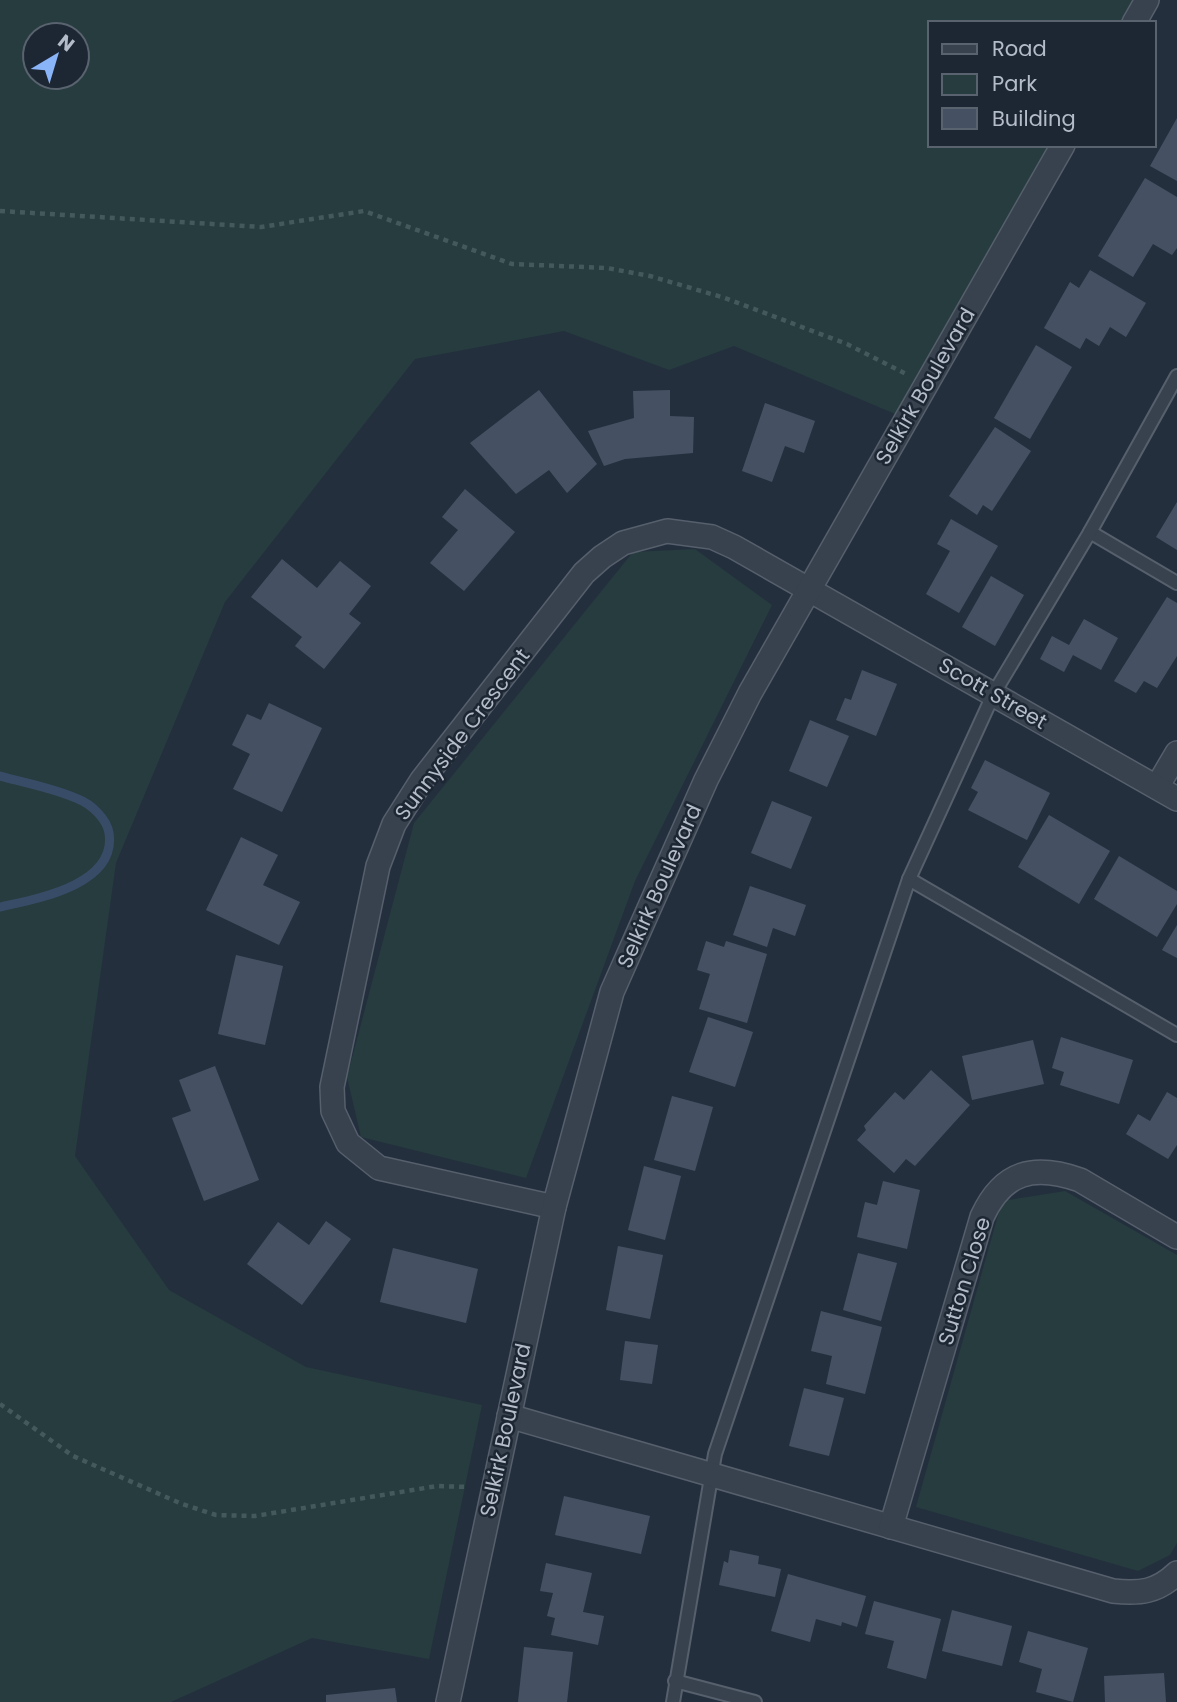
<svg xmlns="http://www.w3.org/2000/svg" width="1177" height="1702" font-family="Poppins,sans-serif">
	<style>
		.green { fill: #263c3f; fill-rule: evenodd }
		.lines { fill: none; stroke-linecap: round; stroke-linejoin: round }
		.stream { stroke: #394c67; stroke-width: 9 }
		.building { fill: #455162 }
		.service-casing { stroke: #565f6c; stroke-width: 16 }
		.minor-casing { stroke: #565f6c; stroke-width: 26 }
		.path { stroke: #44595c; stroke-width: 4.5; stroke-dasharray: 5 5; stroke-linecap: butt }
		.service { stroke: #38414e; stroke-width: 12 }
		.minor { stroke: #38414e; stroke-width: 23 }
		.labels { text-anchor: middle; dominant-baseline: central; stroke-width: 5; stroke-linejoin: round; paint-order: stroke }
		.street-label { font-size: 21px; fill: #b4bcc9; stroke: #1d2633 }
	</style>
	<rect width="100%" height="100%" fill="#242f3e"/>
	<g class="green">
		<path d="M0 0H1147L1134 23H930V145H1063L907 419 734 346 669 370 564 331 415 359 225 602 116 863 75 1156 169 1290 306 1367 482 1405 429 1659 312 1638 171 1702H0ZM35 35H77V77H35Z"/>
		<path d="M695 549 772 605 635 881 526 1178 361 1137 347 1077 414 823 633 552Z"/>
		<path d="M1065 1191 1177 1255V1543L1170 1555 1138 1571 916 1507 1002 1201Z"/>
	</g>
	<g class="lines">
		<path class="stream" d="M0 776C25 783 54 788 78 799 91 804 107 819 109 833 117 885 36 899 0 907"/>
	</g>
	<g class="building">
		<path d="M1177 118V181L1150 166Z"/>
		<path d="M1145 178 1177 197V248L1172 255 1153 244 1133 277 1098 256Z"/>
		<path d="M1090 270 1146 303 1126 337 1110 327 1099 346 1086 338 1080 349 1044 328 1070 282 1079 288Z"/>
		<path d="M1036 345 1072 367 1030 439 994 418Z"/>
		<path d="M539 390 597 464 567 493 549 470 516 494 470 443Z"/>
		<path d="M670 390V416L694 417 693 453 625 459 604 466 588 431 634 418 633 391Z"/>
		<path d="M765 403 815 421 804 453 785 446 772 482 742 471Z"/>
		<path d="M995 427 1031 451 992 511 983 505 977 515 949 496Z"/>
		<path d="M465 489 515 532 464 591 430 563 458 530 442 517Z"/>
		<path d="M1177 502V550L1156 537Z"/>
		<path d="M951 519 998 546 959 613 926 594 950 551 937 544Z"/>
		<path d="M282 559 317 588 340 561 371 586 349 614 361 623 324 669 295 646 302 637 251 597Z"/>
		<path d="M991 576 1024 595 995 646 962 627Z"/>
		<path d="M1167 597 1177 603V656L1157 688 1144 681 1136 693 1114 681Z"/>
		<path d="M1084 619 1118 638 1101 670 1073 655 1064 672 1040 659 1052 636 1069 645Z"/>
		<path d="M862 670 897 684 876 736 836 720 845 698 851 700Z"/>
		<path d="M269 703 322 728 282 812 233 789 250 754 232 745 247 714 261 720Z"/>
		<path d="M810 720 849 736 827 787 789 771Z"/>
		<path d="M985 760 1050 793 1027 840 968 810 978 792 971 788Z"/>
		<path d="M772 801 812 817 791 869 751 853Z"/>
		<path d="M1049 815 1110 851 1079 904 1018 867Z"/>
		<path d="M241 837 278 855 263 885 300 902 279 945 206 910Z"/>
		<path d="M1119 856 1177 891V904L1157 937 1094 899Z"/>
		<path d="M750 886 806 905 795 936 773 928 767 947 733 935Z"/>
		<path d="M1177 925V958L1162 950Z"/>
		<path d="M706 941 724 947 726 941 767 954 747 1023 699 1009 710 974 697 970Z"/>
		<path d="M236 955 283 966 265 1045 218 1034Z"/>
		<path d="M708 1017 753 1032 735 1087 689 1072Z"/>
		<path d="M1061 1037 1133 1060 1119 1104 1060 1085 1064 1072 1052 1068Z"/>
		<path d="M1033 1040 1044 1084 972 1100 962 1056Z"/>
		<path d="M215 1066 259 1180 204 1201 172 1118 191 1111 179 1080Z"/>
		<path d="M931 1070 970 1105 915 1166 906 1159 894 1173 857 1140 866 1130 864 1126 895 1092 904 1100Z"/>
		<path d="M1167 1092 1177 1098V1145L1168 1159 1126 1134 1138 1114 1150 1121Z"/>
		<path d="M672 1096 713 1107 695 1171 654 1160Z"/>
		<path d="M644 1166 681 1176 665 1240 628 1230Z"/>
		<path d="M883 1181 920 1190 907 1249 857 1237 865 1202 877 1205Z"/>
		<path d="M326 1221 351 1239 302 1305 247 1264 278 1222 309 1245Z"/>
		<path d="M618 1246 663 1255 650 1319 606 1310Z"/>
		<path d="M393 1248 478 1269 466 1323 380 1302Z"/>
		<path d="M858 1253 897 1263 881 1321 843 1310Z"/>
		<path d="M821 1311 882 1327 865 1394 826 1384 832 1356 811 1351Z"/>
		<path d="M625 1341 658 1345 652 1384 620 1380Z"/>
		<path d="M804 1388 844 1398 829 1456 789 1446Z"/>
		<path d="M564 1496 650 1516 641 1554 555 1535Z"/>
		<path d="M730 1550 759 1556 758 1564 781 1569 775 1597 719 1585 724 1561 728 1563Z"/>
		<path d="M546 1563 592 1573 583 1612 604 1616 598 1645 551 1635 555 1618 547 1616 553 1593 540 1591Z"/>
		<path d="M788 1574 866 1596 857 1627 842 1622 841 1626 816 1619 810 1642 771 1631Z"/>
		<path d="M874 1601 941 1619 926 1679 887 1668 894 1641 865 1634Z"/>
		<path d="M952 1610 1012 1626 1002 1666 942 1651Z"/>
		<path d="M1028 1631 1088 1648 1073 1702 1036 1692 1042 1669 1019 1662Z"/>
		<path d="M524 1647 573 1652 567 1702H518Z"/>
		<path d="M1164 1673 1166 1702H1105L1104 1676Z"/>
		<path d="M395 1688 397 1702H326V1695Z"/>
	</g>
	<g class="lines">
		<g class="service-casing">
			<g id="service">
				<path d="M1090 532 1177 583"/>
				<path d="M909 879 1177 1035"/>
				<path d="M675 1681 755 1702"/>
				<path d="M673 1702 715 1454 909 879 994 693 1090 532 1177 376"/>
			</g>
		</g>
		<g class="minor-casing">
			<g id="minor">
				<path d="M1134 23 1147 0"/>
				<path d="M1157 787 1177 753"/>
				<path d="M554 1207 379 1168 348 1143 333 1111 332 1087 378 866 394 824 422 780 584 573 602 557 623 543 667 531 712 537 734 547 1177 799"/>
				<path d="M509 1416 1113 1591C1140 1594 1157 1592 1177 1573"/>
				<path d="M891 1527 982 1217C1003 1171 1034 1164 1080 1180L1177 1237"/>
				<path d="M448 1702 554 1207 612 992 706 780 750 693 1063 145"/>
			</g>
		</g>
		<g class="path">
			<path d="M0 211 261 227 364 211 512 264 607 268 650 276 725 298 847 344 906 374"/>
			<path d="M0 1404 73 1456 182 1504 216 1515 255 1516 437 1486 469 1487"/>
		</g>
		<use href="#service" class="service"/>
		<use href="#minor" class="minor"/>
	</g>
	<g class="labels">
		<g class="street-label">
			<text transform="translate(925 386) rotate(-60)">Selkirk Boulevard</text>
			<text transform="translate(993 693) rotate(30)">Scott Street</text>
			<text transform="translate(462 734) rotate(-53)">Sunnyside Crescent</text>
			<text transform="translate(659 886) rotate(-66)">Selkirk Boulevard</text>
			<text transform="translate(964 1281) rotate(-73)">Sutton Close</text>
			<text transform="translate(505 1430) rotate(-78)">Selkirk Boulevard</text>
		</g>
	</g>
	<rect x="928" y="21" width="228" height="126" fill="#1d2633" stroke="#59626f" stroke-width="2"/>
	<rect x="942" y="44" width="35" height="10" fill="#38414e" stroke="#59626f" stroke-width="2"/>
	<text x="992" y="56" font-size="21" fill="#b4bcc9">Road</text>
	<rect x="942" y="74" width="35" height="21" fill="#263c3f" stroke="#59626f" stroke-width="2"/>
	<text x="992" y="91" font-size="21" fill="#b4bcc9">Park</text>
	<rect x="942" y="108" width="35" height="21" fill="#455162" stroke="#59626f" stroke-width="2"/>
	<text x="992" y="126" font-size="21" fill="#b4bcc9">Building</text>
	<g transform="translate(56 56) rotate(38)"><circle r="33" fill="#1d2633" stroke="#59626f" stroke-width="2"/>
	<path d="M0-5L12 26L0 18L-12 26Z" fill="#8ab4f8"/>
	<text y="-10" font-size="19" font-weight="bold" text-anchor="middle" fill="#b4bcc9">N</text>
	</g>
</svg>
